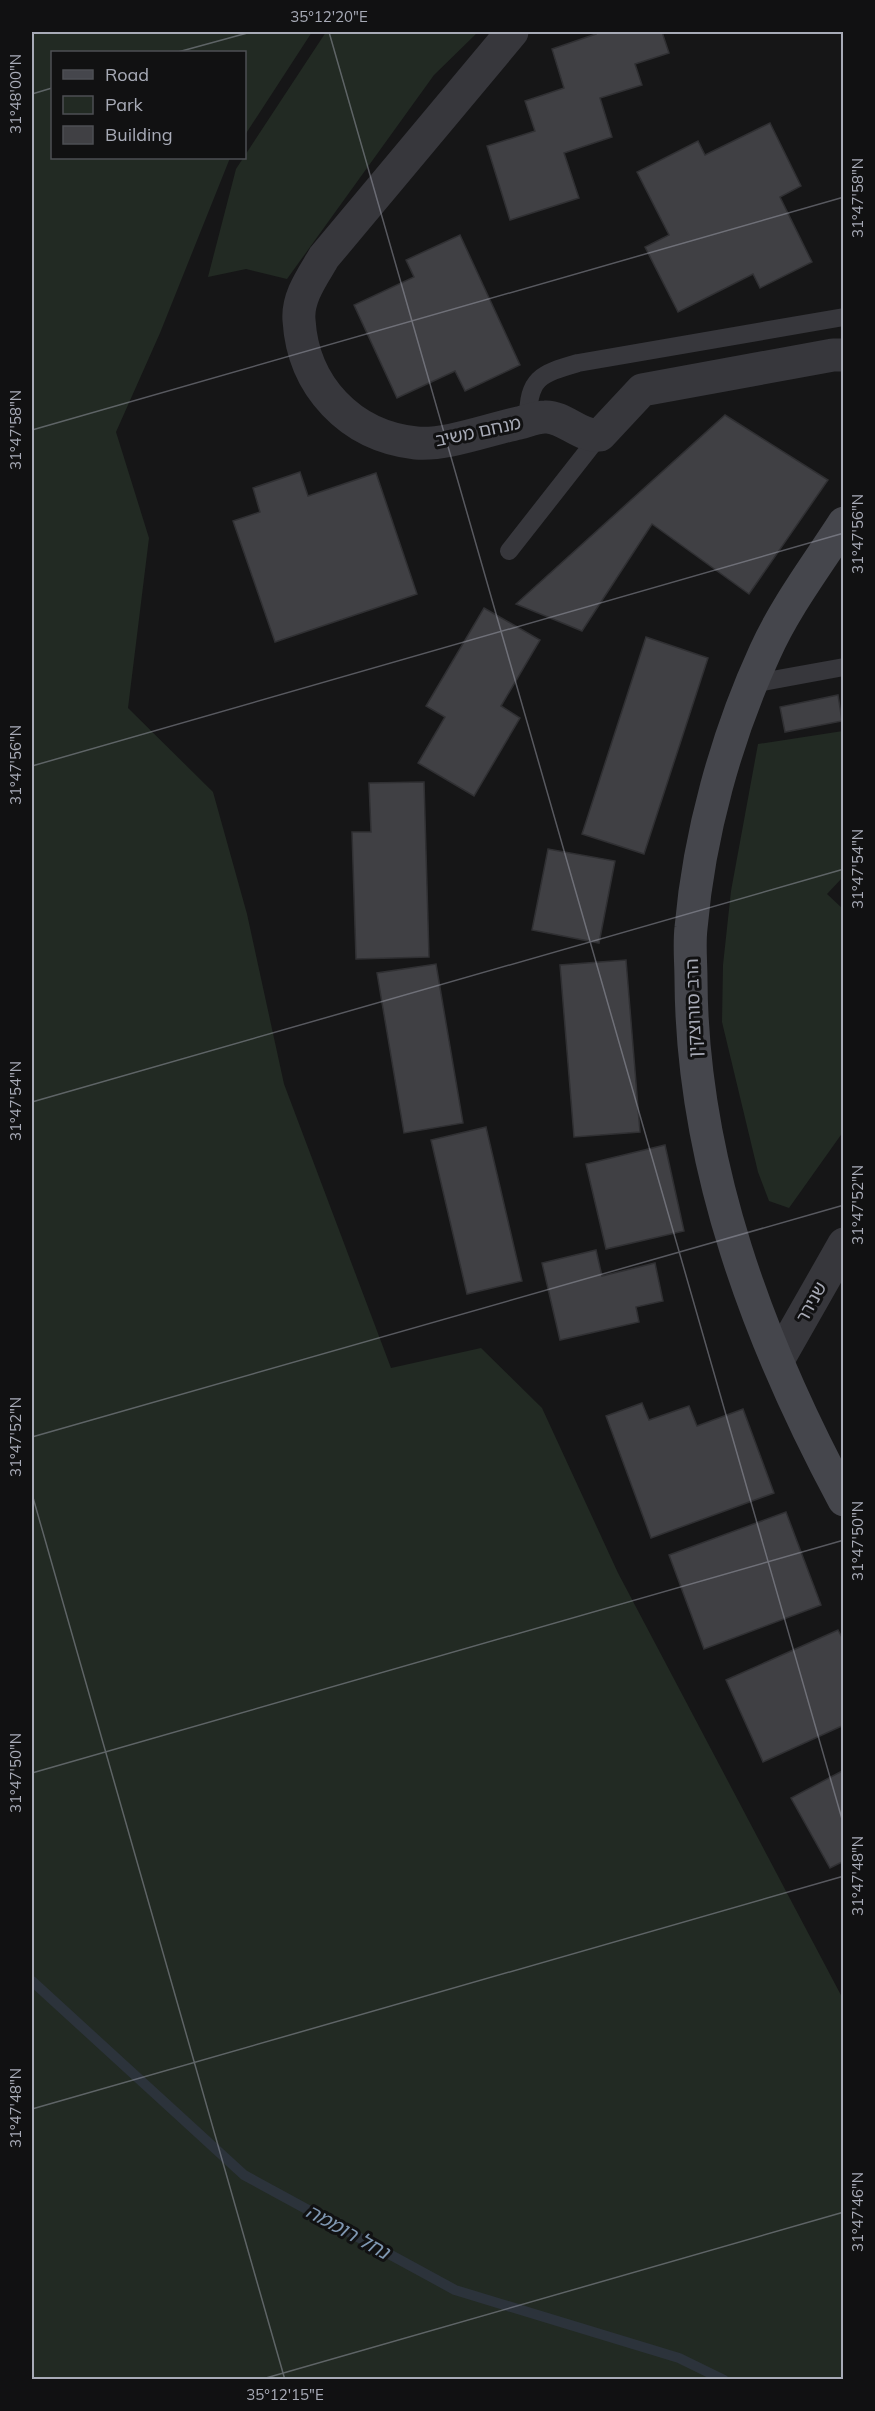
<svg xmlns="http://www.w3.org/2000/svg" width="875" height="2411" font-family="Mulish,'Noto Sans Hebrew',sans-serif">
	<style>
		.green { fill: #222a23 }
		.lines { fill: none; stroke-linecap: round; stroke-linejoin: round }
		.stream { stroke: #2c333b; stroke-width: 10 }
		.building { fill: #404044; stroke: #303033; stroke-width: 1.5 }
		.lane { stroke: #37373c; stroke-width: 18 }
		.street { stroke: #37373c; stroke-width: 33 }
		.secondary { stroke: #45464c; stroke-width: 33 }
		.ticks { fill: none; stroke: #a8abb7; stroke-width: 1.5; stroke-opacity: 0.45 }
		.labels { text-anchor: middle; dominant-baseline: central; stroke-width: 6; stroke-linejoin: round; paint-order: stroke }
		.street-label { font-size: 18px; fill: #a8abb7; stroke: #111112 }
		.water-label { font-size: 20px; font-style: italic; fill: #7f97b2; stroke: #111112 }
		.neatline { fill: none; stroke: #a8abb7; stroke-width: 2 }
		.ticks-label { font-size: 15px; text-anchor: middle; fill: #a8abb7 }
	</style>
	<rect width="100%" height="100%" fill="#161617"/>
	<g class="green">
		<path d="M32 32H312L245 135 244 52H52V158H230L160 333 116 432 149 538 128 708 213 792 247 914 284 1084 391 1368 481 1348 542 1408 618 1573 843 1999V2379H32Z"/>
		<path d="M326 32H478L434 75 287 279 246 269 208 277 236 169Z"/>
		<path d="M843 731V877L827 894 843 909V1132L789 1208 769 1201 758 1172 722 1022 723 965 731 891 758 744Z"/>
	</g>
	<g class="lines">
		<path class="stream" d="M32 1981 244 2175 455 2290 679 2358 724 2380"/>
	</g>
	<g class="building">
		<path d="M595 32H662L669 53 635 64 642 85 600 98 612 137 564 153 579 198 510 220 487 146 535 131 525 101 564 88 552 49 596 34Z"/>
		<path d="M770 123 801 186 780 197 812 262 760 288 753 274 678 312 645 247 669 235 637 172 698 141 705 155Z"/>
		<path d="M460 235 520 365 465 391 455 371 397 398 354 305 414 277 406 260Z"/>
		<path d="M725 415 828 480 749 594 652 524 582 631 516 604Z"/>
		<path d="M300 472 308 496 376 473 417 594 275 642 233 521 260 512 253 488Z"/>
		<path d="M484 608 540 640 501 706 520 718 474 796 418 763 445 717 426 706Z"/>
		<path d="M646 637 708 658 644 854 582 834Z"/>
		<path d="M838 695 842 721 785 732 780 707Z"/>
		<path d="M424 782 429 957 356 959 352 832H371L369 783Z"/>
		<path d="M548 849 615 861 599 943 532 930Z"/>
		<path d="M626 960 640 1132 574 1137 560 965Z"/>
		<path d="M436 964 463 1123 404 1133 377 973Z"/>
		<path d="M486 1127 522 1281 467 1294 431 1140Z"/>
		<path d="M665 1145 684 1231 606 1249 586 1164Z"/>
		<path d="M596 1250 602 1276 655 1263 663 1301 636 1307 639 1322 560 1340 542 1263Z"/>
		<path d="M642 1403 649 1420 689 1406 697 1426 743 1409 774 1493 651 1538 606 1416Z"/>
		<path d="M786 1512 821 1605 704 1649 669 1555Z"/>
		<path d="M838 1630 844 1641V1725L763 1762 726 1680Z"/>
		<path d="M844 1770V1861L830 1868 791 1798Z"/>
	</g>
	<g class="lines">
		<g class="lane">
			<path d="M528 420C528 378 540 374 578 363L844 317"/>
			<path d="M509 551 600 435"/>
			<path d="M751 684 844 667"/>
		</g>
		<g class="street">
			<path d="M512 32 324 257C313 276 297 297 299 320 303 386 350 436 416 443 445 446 490 429 519 423 527 421 537 417 545 417 564 416 581 438 600 435L642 390 833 355H844"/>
			<path d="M778 1360 844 1244"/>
		</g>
		<path class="secondary" d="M844 523C817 565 785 607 765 652 726 737 699 835 691 928 689 945 691 963 691 980 692 1163 758 1340 844 1500"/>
	</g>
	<path class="ticks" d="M329 32 844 1826M178 52 251 32M32 94 52 88M32 430 844 197M32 766 844 533M32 1102 844 869M32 1437 844 1205M32 1494 285 2380M32 1773 844 1540M32 2109 844 1876M259 2380 844 2212"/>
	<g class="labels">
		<g class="street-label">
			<text transform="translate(478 431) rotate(-12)">מנחם משיב</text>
			<text transform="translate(693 1008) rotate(-92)">הרב סורוצקין</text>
			<text transform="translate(811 1302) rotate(-61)">שנירר</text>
		</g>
		<g class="water-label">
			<text transform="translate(348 2231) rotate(29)">נחל רוממה</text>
		</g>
	</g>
	<rect width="875" height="2411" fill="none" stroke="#111112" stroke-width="66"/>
	<rect x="51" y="51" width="195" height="108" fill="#111112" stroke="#4d4f54" stroke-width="1.5"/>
	<rect x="63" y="70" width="30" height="9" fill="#45464c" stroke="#4d4f54" stroke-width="1.5"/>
	<text x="105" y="81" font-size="18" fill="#a8abb7">Road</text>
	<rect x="63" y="96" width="30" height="18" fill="#222a23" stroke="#4d4f54" stroke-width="1.5"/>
	<text x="105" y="111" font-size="18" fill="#a8abb7">Park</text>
	<rect x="63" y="126" width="30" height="18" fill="#404044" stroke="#4d4f54" stroke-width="1.5"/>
	<text x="105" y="141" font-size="18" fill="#a8abb7">Building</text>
	<rect x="33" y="33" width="809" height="2345" class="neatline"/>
	<g class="ticks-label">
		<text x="329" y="22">35°12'20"E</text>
		<text transform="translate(16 94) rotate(-90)" y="5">31°48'00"N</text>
		<text transform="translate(858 198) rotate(-90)" y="5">31°47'58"N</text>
		<text transform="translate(16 430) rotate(-90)" y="5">31°47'58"N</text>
		<text transform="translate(858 534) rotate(-90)" y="5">31°47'56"N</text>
		<text transform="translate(16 765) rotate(-90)" y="5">31°47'56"N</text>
		<text transform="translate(858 869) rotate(-90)" y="5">31°47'54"N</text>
		<text transform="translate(16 1101) rotate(-90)" y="5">31°47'54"N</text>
		<text transform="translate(858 1205) rotate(-90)" y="5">31°47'52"N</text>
		<text transform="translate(16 1437) rotate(-90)" y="5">31°47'52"N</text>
		<text transform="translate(858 1541) rotate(-90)" y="5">31°47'50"N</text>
		<text transform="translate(16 1773) rotate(-90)" y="5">31°47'50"N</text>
		<text transform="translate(858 1876) rotate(-90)" y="5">31°47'48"N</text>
		<text transform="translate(16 2108) rotate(-90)" y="5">31°47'48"N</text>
		<text transform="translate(858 2212) rotate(-90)" y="5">31°47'46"N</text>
		<text x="285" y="2400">35°12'15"E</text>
	</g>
</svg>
